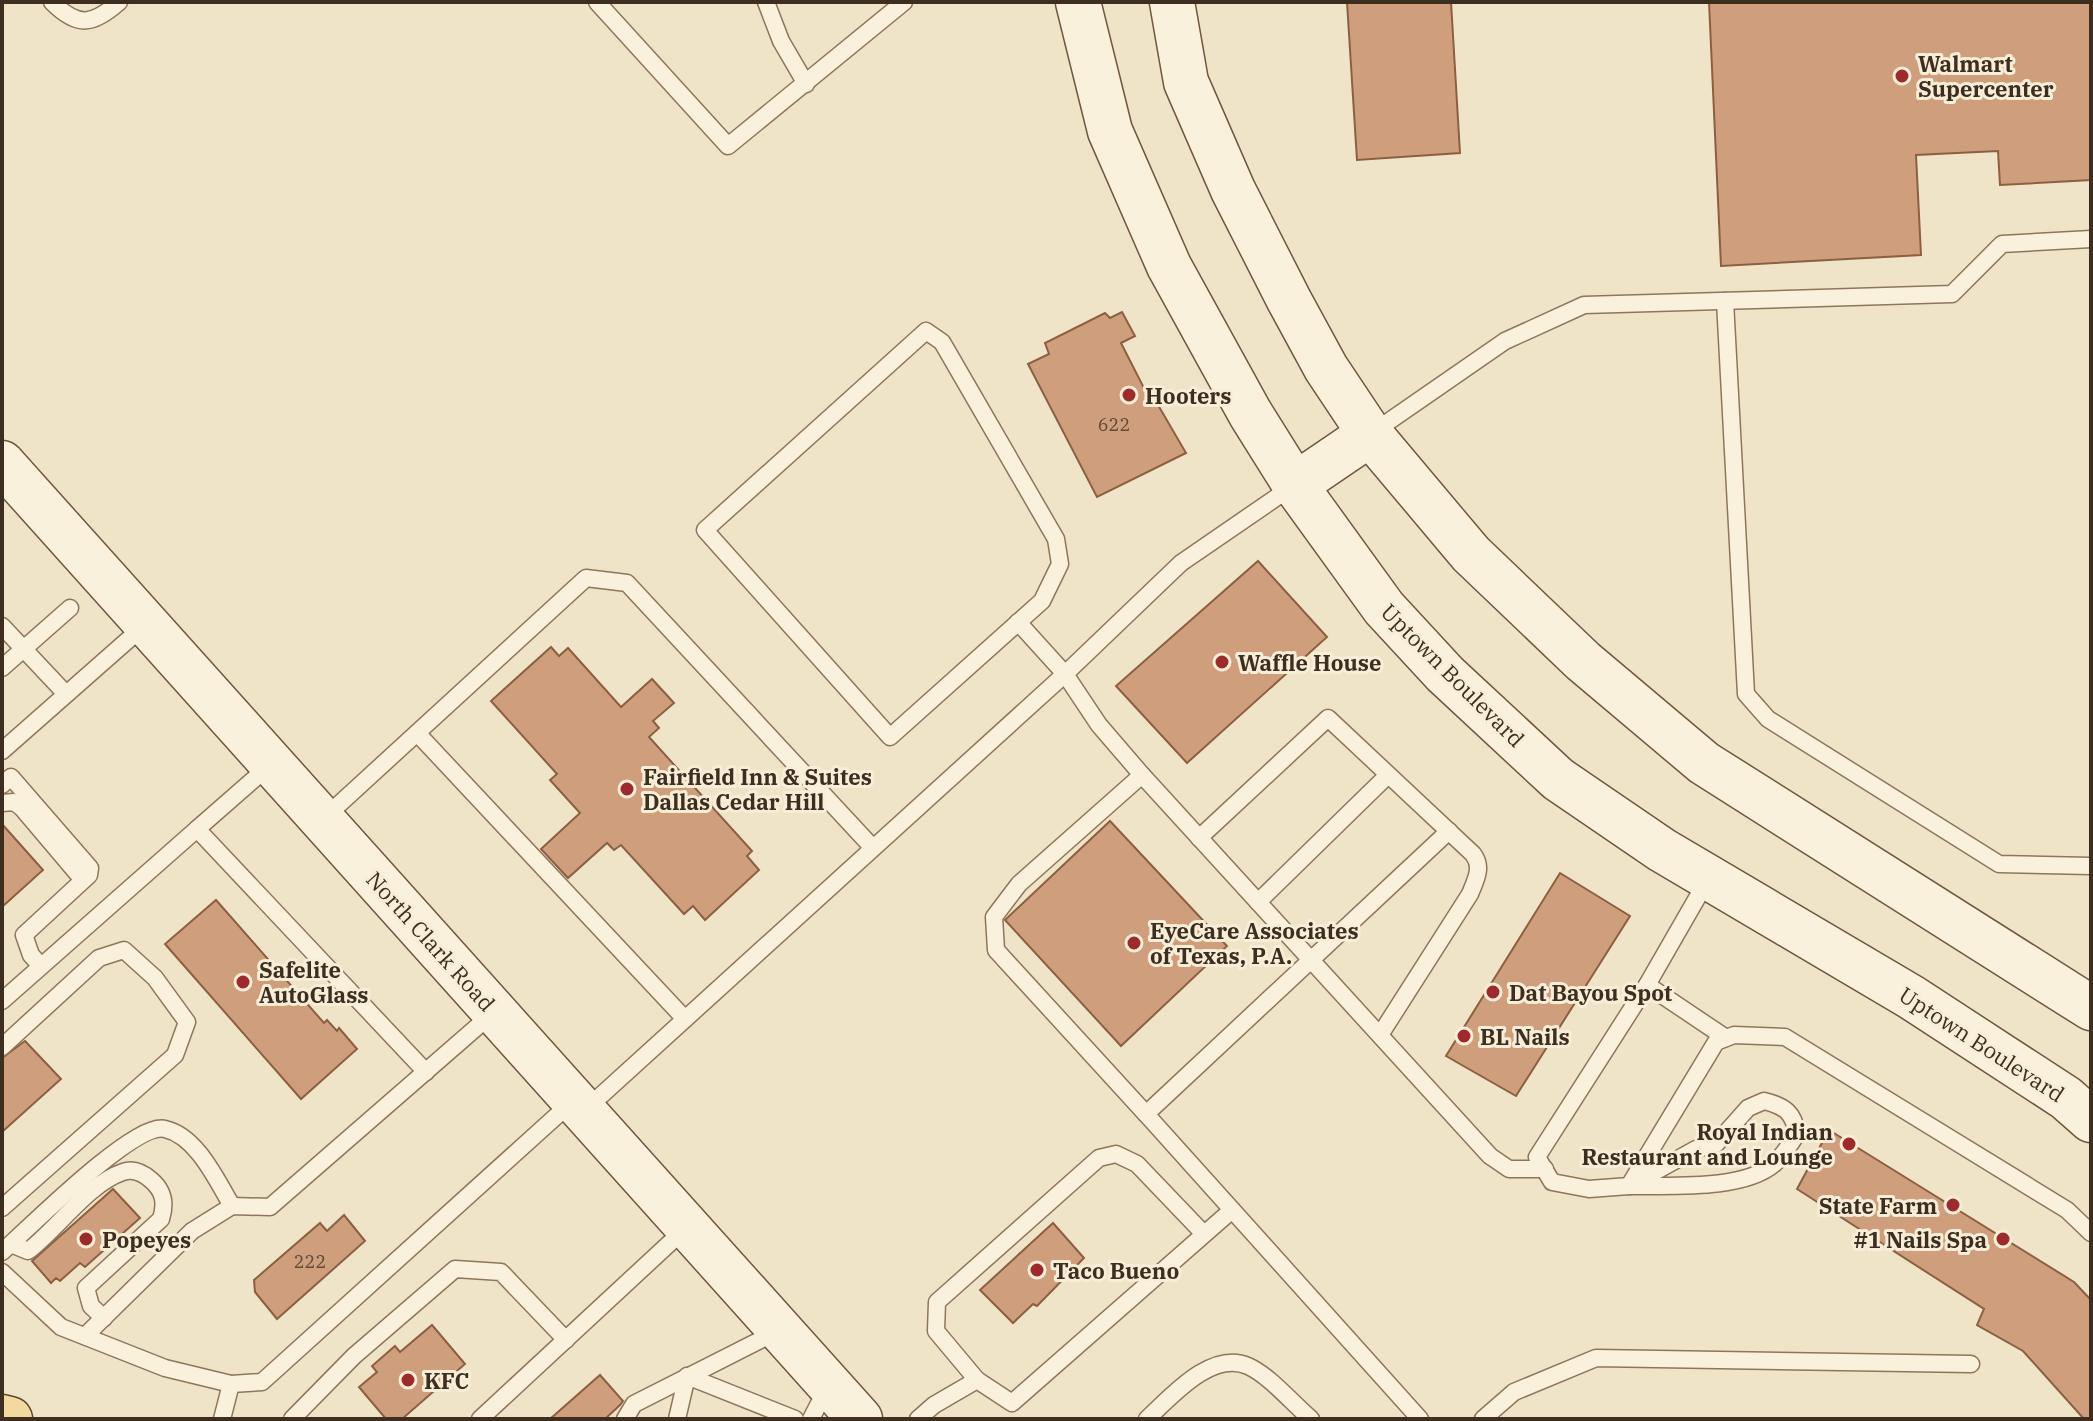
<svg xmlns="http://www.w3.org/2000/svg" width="2093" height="1421" font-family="'IBM Plex Serif',serif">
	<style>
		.building { fill: #cf9f7d; stroke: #8d5f41; stroke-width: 2 }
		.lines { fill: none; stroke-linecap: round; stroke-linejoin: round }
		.lane-casing { stroke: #8d765c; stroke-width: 19 }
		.secondary-casing { stroke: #6f573f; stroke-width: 47 }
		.primary-casing { stroke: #5b4430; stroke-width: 47 }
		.lane { stroke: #faf1dc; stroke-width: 16 }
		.secondary { stroke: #faf1dc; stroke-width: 44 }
		.primary { stroke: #f3d9a0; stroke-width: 44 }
		.poi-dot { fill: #9e2a2b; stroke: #f7eed8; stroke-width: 3 }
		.labels { text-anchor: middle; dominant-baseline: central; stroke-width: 6; stroke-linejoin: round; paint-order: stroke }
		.number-label { font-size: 18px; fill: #624a37 }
		.poi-label { font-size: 22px; font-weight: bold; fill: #3d2e20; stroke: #f7eed8; text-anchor: start }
		.street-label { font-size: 22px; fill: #3d2e20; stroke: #f7eed8 }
	</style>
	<rect width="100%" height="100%" fill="#f0e4c8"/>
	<g class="building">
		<path d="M1347 2H1451L1460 153 1357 160Z"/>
		<path d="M1709 2H2091V180L2000 185 1998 151 1916 155 1921 255 1721 266Z"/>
		<path d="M1122 312 1135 336 1121 343 1150 400 1154 398 1186 453 1097 497 1028 364 1049 354 1045 343 1105 313 1110 318Z"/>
		<path d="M1258 561 1327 637 1187 763 1116 686Z"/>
		<path d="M551 647 559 656 568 648 621 707 652 679 674 703 653 721 659 728 649 737 752 851 747 856 759 870 705 920 693 906 684 914 621 845 614 850 607 843 568 878 541 849 580 813 550 780 557 774 491 701Z"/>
		<path d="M1110 821 1227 946 1121 1046 1005 920Z"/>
		<path d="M2 824 43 870 2 907Z"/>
		<path d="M1560 873 1630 916 1516 1096 1446 1056Z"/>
		<path d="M216 900 324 1023 327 1020 337 1031 339 1028 357 1049 301 1099 165 944Z"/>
		<path d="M25 1041 61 1079 2 1132V1058Z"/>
		<path d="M1829 1130 2074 1282 2091 1300V1419H2084L2023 1351 1977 1325 1984 1309 1797 1189Z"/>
		<path d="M113 1189 140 1218 85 1267 80 1263 60 1281 56 1278 51 1283 32 1261Z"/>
		<path d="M344 1215 365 1241 277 1319 255 1292 254 1280 320 1223 327 1231Z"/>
		<path d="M1053 1223 1084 1258 1037 1306 1033 1304 1013 1323 980 1290Z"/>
		<path d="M432 1325 465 1364 402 1419H386L359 1387 377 1372 372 1366 395 1346 400 1352Z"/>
		<path d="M600 1375 623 1401 620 1405 605 1419H550Z"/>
	</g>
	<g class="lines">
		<g class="lane-casing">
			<g id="lane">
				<path d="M52 2C78 28 93 25 119 2"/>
				<path d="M597 2 728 146 904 2"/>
				<path d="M766 2 781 41 806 84"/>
				<path d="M1725 301 1746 694 1768 719 1999 864 2091 866"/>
				<path d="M926 331 942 342 1056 539 1060 564 1042 601 890 737 705 530Z"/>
				<path d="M1372 433 1505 341 1584 305 1952 294 2002 244 2091 239"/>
				<path d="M1293 486 1181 563 1065 674 1099 725 1142 775 1490 1156 1509 1169H1545"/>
				<path d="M2 626 66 694"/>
				<path d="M2 668 70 608"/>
				<path d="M417 733 685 1019"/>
				<path d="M2 751 145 625"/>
				<path d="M1142 775 1019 884 994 917 996 950 1146 1114 1449 831"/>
				<path d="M2 785 11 777 90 868 89 875 24 935 31 955 41 966"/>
				<path d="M2 803 14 802 22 808 83 880"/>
				<path d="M323 819 586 578 627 583 873 848"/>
				<path d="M197 829 270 765"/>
				<path d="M1199 838 1328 718 1473 854C1483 867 1476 879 1470 894L1380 1035"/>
				<path d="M1258 902 1388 775"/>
				<path d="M1647 985 1708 879"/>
				<path d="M2 1001 197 829 426 1072"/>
				<path d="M1726 1038 1647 985 1537 1157 1552 1182 1589 1189 1629 1186 1716 1042 1734 1035 1785 1037 2067 1210 2091 1233"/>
				<path d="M2 1047 99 958 124 950 155 978 187 1022 175 1055 2 1208"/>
				<path d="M1764 1101C1785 1106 1794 1113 1797 1134 1790 1144 1783 1156 1774 1164 1742 1191 1670 1185 1629 1186L1696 1149 1716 1144 1748 1108Z"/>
				<path d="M585 1110 1065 674 1018 622"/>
				<path d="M1146 1114 1420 1419"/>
				<path d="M11 1244 28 1251C57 1229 89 1183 123 1172 134 1168 143 1173 151 1180 164 1191 166 1203 161 1219L86 1288 91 1306 104 1318"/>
				<path d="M2 1252C29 1228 135 1121 165 1129 197 1136 217 1181 232 1206"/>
				<path d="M2 1272 61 1327 165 1368 231 1384"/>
				<path d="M85 1336 192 1231 232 1206 270 1207 493 1013"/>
				<path d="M977 1380 936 1331 937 1302 1099 1158 1116 1154 1137 1164 1204 1234"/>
				<path d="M222 1419 231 1384 262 1382 573 1101"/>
				<path d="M292 1419 354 1356 455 1269 501 1272 566 1340"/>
				<path d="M480 1419 686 1228"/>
				<path d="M625 1419 634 1404 778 1331"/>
				<path d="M677 1419 687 1376 795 1419"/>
				<path d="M811 1419 828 1386"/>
				<path d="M918 1419 934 1405 977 1380 1012 1403 1232 1210"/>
				<path d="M1147 1419C1171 1397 1211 1350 1248 1366 1270 1376 1292 1403 1311 1419"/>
				<path d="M1483 1419 1514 1392 1596 1358 1971 1364"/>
			</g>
		</g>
		<g class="secondary-casing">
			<g id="secondary">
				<path d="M1078 2 1110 131 1169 266 1250 413 1295 485 1384 608 1445 674 1558 779 1662 850 1911 997 2066 1098 2091 1120"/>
				<path d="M1172 2 1186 82 1233 190 1289 300 1326 368 1370 434 1471 554 1583 661 1704 763 2091 1008"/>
				<path d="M2 463 860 1419"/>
				<path d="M1295 485 1370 434"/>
			</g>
		</g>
		<g class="primary-casing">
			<path id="primary" d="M2 1417 10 1419"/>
		</g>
		<use href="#lane" class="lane"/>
		<use href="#secondary" class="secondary"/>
		<use href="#primary" class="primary"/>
	</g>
	<g class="poi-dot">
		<circle cx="1902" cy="76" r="8"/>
		<circle cx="1129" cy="395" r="8"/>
		<circle cx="1222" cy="662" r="8"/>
		<circle cx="627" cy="789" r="8"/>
		<circle cx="1134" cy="943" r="8"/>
		<circle cx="243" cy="982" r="8"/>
		<circle cx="1493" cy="992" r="8"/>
		<circle cx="1464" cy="1036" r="8"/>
		<circle cx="1849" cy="1144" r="8"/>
		<circle cx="1953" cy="1205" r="8"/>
		<circle cx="86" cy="1239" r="8"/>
		<circle cx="2003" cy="1239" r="8"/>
		<circle cx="1037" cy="1270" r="8"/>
		<circle cx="408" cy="1380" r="8"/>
	</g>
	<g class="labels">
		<g class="number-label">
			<text x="1114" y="424">622</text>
			<text x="310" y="1261">222</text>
		</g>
		<g class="poi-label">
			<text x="1918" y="63">Walmart<tspan x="1918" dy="25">Supercenter</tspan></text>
			<text x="1145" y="395">Hooters</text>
			<text x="1238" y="662">Waffle House</text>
			<text x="643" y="776">Fairfield Inn &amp; Suites<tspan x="643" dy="25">Dallas Cedar Hill</tspan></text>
			<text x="1150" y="930">EyeCare Associates<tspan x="1150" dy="25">of Texas, P.A.</tspan></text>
			<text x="259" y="969">Safelite<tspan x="259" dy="25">AutoGlass</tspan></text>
			<text x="1509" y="992">Dat Bayou Spot</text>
			<text x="1480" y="1036">BL Nails</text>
			<text x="1833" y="1131" text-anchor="end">Royal Indian<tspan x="1833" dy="25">Restaurant and Lounge</tspan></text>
			<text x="1937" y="1205" text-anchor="end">State Farm</text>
			<text x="102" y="1239">Popeyes</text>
			<text x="1987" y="1239" text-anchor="end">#1 Nails Spa</text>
			<text x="1053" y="1270">Taco Bueno</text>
			<text x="424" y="1380">KFC</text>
		</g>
		<g class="street-label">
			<text transform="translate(1453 675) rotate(45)">Uptown Boulevard</text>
			<text transform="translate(431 941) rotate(48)">North Clark Road</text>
			<text transform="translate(1982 1044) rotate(33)">Uptown Boulevard</text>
		</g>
	</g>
	<rect width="2093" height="1421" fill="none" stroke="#3d2e20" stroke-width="8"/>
</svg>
